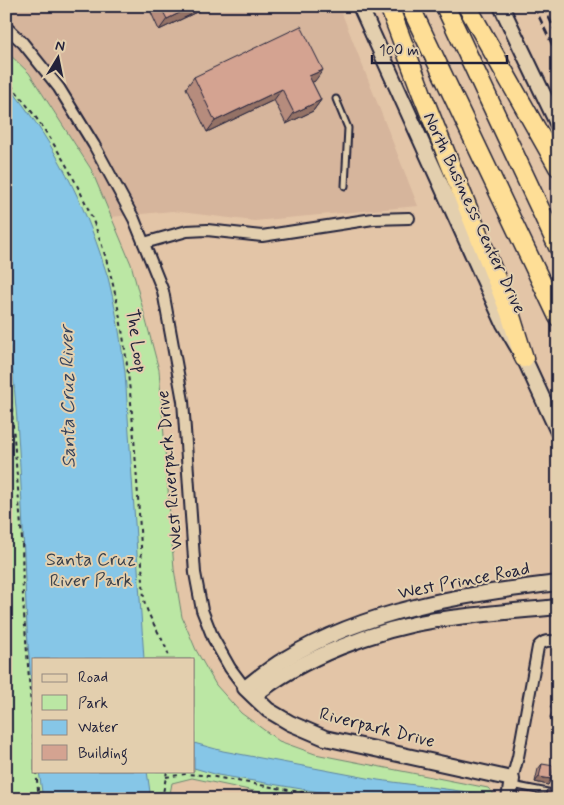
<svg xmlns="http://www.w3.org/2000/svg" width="564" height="805" font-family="Mynerve,sans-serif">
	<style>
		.built { fill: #d6b59c }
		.green { fill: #bbe7a4; stroke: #6e8470; fill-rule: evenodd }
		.water { fill: #86c6e7; stroke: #5e84a2 }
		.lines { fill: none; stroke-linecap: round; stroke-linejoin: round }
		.lane-casing { stroke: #22223b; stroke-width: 9 }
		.street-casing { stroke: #22223b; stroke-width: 14 }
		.secondary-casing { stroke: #22223b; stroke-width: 18 }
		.highway-casing { stroke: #22223b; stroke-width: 21 }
		.path { stroke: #22223b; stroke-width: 2; stroke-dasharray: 4 4; stroke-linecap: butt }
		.lane { stroke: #e3cfae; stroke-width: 5 }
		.street { stroke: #e3cfae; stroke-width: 10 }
		.secondary { stroke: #e3cfae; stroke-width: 14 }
		.highway { stroke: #fede96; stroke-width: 18 }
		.rail { stroke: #22223b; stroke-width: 2.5; stroke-dasharray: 8 4; stroke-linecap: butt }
		.wall { fill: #b68c7d; stroke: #22223b }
		.shaded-wall { fill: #947266; stroke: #22223b }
		.building { fill: #d4a391; stroke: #22223b }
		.labels { text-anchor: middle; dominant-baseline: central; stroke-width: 4; stroke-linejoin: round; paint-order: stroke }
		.street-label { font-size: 18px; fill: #22223b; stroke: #e3cfae }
		.park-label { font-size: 18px; fill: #39404b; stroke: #e3cfae }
		.water-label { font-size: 19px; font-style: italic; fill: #36435d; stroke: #e3cfae }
	</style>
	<rect width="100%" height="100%" fill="#e3c5a7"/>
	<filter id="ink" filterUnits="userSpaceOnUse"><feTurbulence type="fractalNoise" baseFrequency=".02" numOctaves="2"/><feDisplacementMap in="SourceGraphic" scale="10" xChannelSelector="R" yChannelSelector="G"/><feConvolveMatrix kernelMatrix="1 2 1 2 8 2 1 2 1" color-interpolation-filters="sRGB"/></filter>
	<g filter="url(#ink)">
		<path class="built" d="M6 6H339L418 206 254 221 172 211 111 217 91 169 29 73 6 51Z"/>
		<path class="green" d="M6 51 29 73 91 169 131 264 159 370 174 569 182 617 196 650 216 685 241 713 279 741 315 754 488 788 498 799H292L192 778 172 783 169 799H6ZM34 659H194V771H34Z"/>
		<g class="water">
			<path d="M6 83C48 134 79 191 100 253 103 264 108 275 110 286 117 314 121 343 125 372L144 659H34V715C31 679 27 642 26 606 22 510 20 413 6 318Z"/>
			<path d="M194 743 223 751 378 780 497 796V799H361L218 775 194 768Z"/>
			<path d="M39 771H147L151 799H43Z"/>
		</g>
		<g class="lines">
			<g class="lane-casing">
				<g id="lane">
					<path d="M336 99 348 128 345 186"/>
					<path d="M512 785 558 794"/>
				</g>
			</g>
			<g class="street-casing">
				<g id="street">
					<path d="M6 27 23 43 59 88 94 145 134 219 163 291 183 401 195 573 202 610 213 638 230 668 245 688"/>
					<path d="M144 243 187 231 207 230 262 236 373 219 409 218"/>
					<path d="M512 779 518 757 538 647C543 640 549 640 558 642"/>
				</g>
			</g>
			<g class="secondary-casing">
				<g id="secondary">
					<path d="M360 6 504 324 524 358 558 432"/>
					<path d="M501 6 558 125"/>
					<path d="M254 696C300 658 377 629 436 620 476 614 517 611 558 607"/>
					<path d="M509 799 512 779 325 738 290 723 268 710 245 688C258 678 271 667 285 659 367 609 465 594 558 583"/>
				</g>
			</g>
			<g class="highway-casing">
				<g id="highway">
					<path d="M389 6 422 94 510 313 524 358"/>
					<path d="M410 6 558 317"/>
					<path d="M445 6 558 247"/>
					<path d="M467 6 558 167"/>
				</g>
			</g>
			<g class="path">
				<path d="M6 79C48 129 85 189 104 252 123 313 129 375 134 438 138 492 141 546 144 600 149 621 164 638 170 659"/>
				<path d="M6 336 22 540 23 601 34 744"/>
				<path d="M36 771 39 799"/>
				<path d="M166 777 185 774 203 775 340 799"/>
				<path d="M162 799 167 771"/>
			</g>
			<use href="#lane" class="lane"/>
			<use href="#street" class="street"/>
			<use href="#secondary" class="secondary"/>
			<use href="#highway" class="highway"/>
			<g class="rail">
				<path d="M534 6 558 57"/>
				<path d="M543 6 558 36"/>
			</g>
		</g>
		<g class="wall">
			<path d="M148 6H209L159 30Z"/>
			<path d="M194 77 315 81 312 82 321 100 313 111 286 124 274 100 207 132 186 88Z"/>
			<path d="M558 664V681H553L555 668Z"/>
			<path d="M558 698V729L554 730 550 717 553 711 550 707 554 701Z"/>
			<path d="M542 764 551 779 548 785 535 782 538 769Z"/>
			<path d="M547 790 556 799H542L543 796Z"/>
		</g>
		<g class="shaded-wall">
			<path d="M194 6H209L159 30 167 19Z"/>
			<path d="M323 70 315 81 302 87 309 76Z"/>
			<path d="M282 89 274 100 207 132 215 121Z"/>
			<path d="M321 100 313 111 286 124 294 113Z"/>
			<path d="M557 675H558V681H553Z"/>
			<path d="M558 725V729L554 730Z"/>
			<path d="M539 777 551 779 548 785 535 782Z"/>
		</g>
		<g class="building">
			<path d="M160 6H194L167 19Z"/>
			<path d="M301 26 323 70 309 76 321 100 294 113 282 89 215 121 194 77Z"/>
			<path d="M558 698V706L554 701Z"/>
			<path d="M558 710V725L554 711Z"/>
			<path d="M542 764 554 766 551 779 539 777Z"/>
			<path d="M547 790 557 792 556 799H545Z"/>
		</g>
	</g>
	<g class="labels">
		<g class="street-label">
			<text transform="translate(474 213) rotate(65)">North Business Center Drive</text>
			<text transform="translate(136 341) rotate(82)">The Loop</text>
			<text transform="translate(170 470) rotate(-95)">West Riverpark Drive</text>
			<text transform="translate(464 581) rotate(-11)">West Prince Road</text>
			<text transform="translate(377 728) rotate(14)">Riverpark Drive</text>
		</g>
		<g class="park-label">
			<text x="91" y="560">Santa Cruz<tspan x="91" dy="21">River Park</tspan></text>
		</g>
		<g class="water-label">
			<text transform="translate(68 397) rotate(-91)">Santa Cruz River</text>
		</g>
	</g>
	<rect width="564" height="805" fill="none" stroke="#e3cfae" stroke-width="25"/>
	<rect x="12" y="12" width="539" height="780" fill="none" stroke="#22223b" stroke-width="2" filter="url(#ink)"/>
	<rect x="32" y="658" width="162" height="115" fill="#e3cfae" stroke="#968a80"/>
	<rect x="42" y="674" width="25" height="8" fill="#e3cfae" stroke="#968a80"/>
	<text x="78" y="682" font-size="15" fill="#22223b">Road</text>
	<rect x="42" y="695" width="25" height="15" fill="#bbe7a4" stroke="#968a80"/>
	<text x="78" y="708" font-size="15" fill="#22223b">Park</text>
	<rect x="42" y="720" width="25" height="15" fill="#86c6e7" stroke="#968a80"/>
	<text x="78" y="732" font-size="15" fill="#22223b">Water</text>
	<rect x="42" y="745" width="25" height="15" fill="#d4a391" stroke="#968a80"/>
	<text x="78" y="758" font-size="15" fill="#22223b">Building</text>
	<g transform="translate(58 58) rotate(10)" stroke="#e3cfae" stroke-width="4" paint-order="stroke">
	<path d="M0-4L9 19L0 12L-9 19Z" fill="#22223b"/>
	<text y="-8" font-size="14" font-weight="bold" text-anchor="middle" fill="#22223b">N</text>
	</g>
	<path d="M372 55v8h135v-8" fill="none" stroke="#22223b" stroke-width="2.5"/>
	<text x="379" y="55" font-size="15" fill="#22223b" stroke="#e3cfae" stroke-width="4" paint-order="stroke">100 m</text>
</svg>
